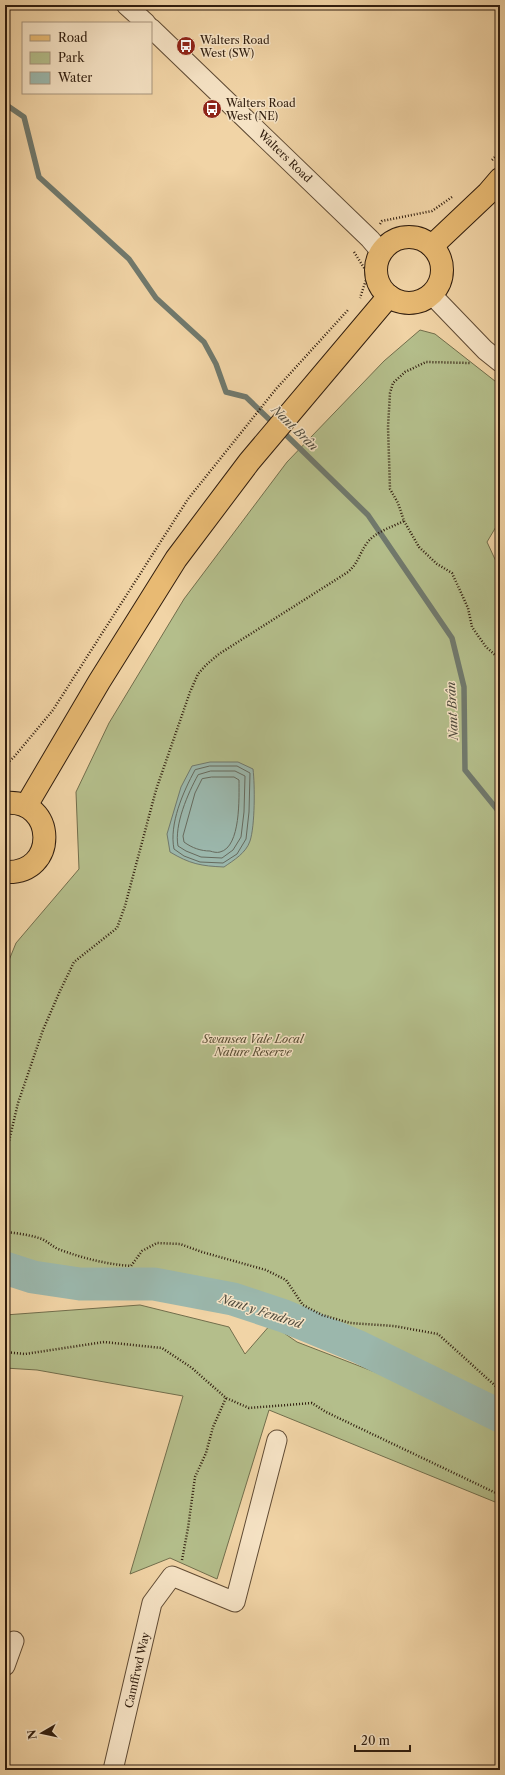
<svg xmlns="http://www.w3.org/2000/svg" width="505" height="1775" font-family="'Libre Caslon Text',serif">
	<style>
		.green { fill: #b4be8b; stroke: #726e4c }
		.water { fill: #9bb7ac; stroke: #70796d }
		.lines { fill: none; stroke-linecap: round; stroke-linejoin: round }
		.shore { stroke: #666a5d; stroke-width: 1 }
		.stream { stroke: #70796d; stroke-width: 5.5 }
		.river { stroke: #9bb7ac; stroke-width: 33 }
		.minor-casing { stroke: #604b34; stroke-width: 21 }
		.major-casing { stroke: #301d0e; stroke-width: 24 }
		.path { stroke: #301d0e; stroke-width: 2.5; stroke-dasharray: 1 2; stroke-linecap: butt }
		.minor { stroke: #f6e3c5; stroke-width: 19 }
		.major { stroke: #e8ba73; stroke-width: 22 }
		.labels { text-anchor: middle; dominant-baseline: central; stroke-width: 3; stroke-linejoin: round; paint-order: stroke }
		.poi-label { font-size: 11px; fill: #301d0e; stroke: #f6e3c5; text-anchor: start }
		.street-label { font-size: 11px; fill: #301d0e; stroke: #f6e3c5 }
		.park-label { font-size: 11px; font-style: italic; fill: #584d34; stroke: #f6e3c5 }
		.water-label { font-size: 12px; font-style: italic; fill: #504b3d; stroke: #f6e3c5 }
	</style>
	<rect width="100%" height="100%" fill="#f1d4a6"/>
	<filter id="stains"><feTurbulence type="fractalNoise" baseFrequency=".005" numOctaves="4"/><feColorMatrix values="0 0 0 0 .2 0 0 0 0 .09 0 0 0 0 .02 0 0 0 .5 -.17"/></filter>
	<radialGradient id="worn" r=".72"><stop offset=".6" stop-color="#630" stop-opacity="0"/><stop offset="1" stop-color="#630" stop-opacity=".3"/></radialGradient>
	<g class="green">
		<path d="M420 330 435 334 500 385V520L487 542 500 570V1412L340 1335 262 1303 193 1285 122 1276 74 1278 5 1264V970L16 943 79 869 76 792 109 723 184 599 287 462 384 361Z"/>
		<path d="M140 1305 229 1327 245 1354 271 1324 297 1342 476 1411 500 1424V1504L269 1410 217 1579 170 1558 130 1574 183 1396 37 1370 5 1368V1315Z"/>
	</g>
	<path class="water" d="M210 762H238L253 769C255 785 255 826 250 841 246 853 234 860 224 867 201 866 190 864 170 852L167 834 181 787 192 766Z"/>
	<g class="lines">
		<g class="shore">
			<path d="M210 766H237L250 773 249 812 246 839 237 854 223 863 200 862 184 856 174 849C169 824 183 792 195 770Z"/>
			<path d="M211 771H235L245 776 244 812 241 837 233 850 222 858 201 857 186 851 178 846C174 825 188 793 198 775Z"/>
			<path d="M212 777H234L239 780C239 797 241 847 220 852 217 853 213 852 210 851 201 851 192 848 184 842L183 836 195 793 202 779Z"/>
		</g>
		<g class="stream">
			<path d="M5 104 24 117 39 177 129 259 156 298 204 342 216 364 226 392 246 397 274 424"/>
			<path d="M282 431 368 515 452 638 464 687 465 770 500 813"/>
			<path d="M28 1287 33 1277"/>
		</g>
		<path class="river" d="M5 1268 33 1277 80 1284H154L233 1299 284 1316 359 1347 500 1416"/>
		<g class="minor-casing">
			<g id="minor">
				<path d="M126 5 146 23"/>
				<path d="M151 28 370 239 381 252"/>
				<path d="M431 294 485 350 500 362"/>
				<path d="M5 1666 14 1641"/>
				<path d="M113 1770 152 1603 172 1576 235 1602 277 1440"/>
			</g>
		</g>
		<g class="major-casing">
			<g id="major">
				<circle cx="409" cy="270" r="33"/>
				<path d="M432 246 488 193 500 179"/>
				<path d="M5 803C56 798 59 875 5 872"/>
				<path d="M26 806 99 682 176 559 249 462 389 296"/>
			</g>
		</g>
		<g class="path">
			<path d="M492 160 500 152"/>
			<path d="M380 224 382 221 432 211 452 197"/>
			<path d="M354 252 368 274 360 298"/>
			<path d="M404 521 419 547 437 564 452 573 468 608 472 627 486 647 500 659"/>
			<path d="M5 765 14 757 53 710 188 499 276 389 348 310"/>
			<path d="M5 1158 18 1103 43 1030 60 991 74 962 117 928 125 906 156 790 190 692 198 674 206 665 219 654 348 572C359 562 359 554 367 543 375 532 392 527 404 521L398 503 390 489 388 427 390 393 393 383 405 372 426 362 471 363"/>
			<path d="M5 1232C17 1233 30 1235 42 1239 48 1242 52 1246 58 1249 82 1258 105 1264 131 1266L142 1251 157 1243 180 1244 202 1252 266 1270 286 1280 303 1305 322 1315 350 1323 394 1326 438 1334 500 1390"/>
			<path d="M5 1352 25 1354 104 1342 162 1348 192 1368 226 1398 249 1408 312 1403 326 1412 500 1495"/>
			<path d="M182 1560 188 1528 195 1477 206 1453 213 1427 226 1398"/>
		</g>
		<use href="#minor" class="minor"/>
		<use href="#major" class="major"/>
	</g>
	<defs>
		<g id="bus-disc" transform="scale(1)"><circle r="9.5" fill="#8f2418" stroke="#f6e3c5"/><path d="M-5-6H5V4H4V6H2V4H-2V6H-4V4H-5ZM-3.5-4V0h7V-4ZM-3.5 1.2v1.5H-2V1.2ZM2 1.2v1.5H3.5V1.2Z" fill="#fff"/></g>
	</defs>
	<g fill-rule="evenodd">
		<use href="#bus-disc" x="186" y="46"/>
		<use href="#bus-disc" x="212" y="109"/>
	</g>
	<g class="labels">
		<g class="poi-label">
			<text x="200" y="40">Walters Road<tspan x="200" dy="13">West (SW)</tspan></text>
			<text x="226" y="103">Walters Road<tspan x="226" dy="13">West (NE)</tspan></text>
		</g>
		<g class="street-label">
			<text transform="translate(285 156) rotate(44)">Walters Road</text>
			<text transform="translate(137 1670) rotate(-77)">Camffrwd Way</text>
		</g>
		<g class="park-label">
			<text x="253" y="1039">Swansea Vale Local<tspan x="253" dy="13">Nature Reserve</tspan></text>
		</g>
		<g class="water-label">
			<text transform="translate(295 428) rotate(44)">Nant Brân</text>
			<text transform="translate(452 711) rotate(-93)">Nant Brân</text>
			<text transform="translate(261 1311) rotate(18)">Nant y Fendrod</text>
		</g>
	</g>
	<rect width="505" height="1775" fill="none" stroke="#f1d4a6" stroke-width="20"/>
	<rect x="6" y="6" width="493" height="1763" fill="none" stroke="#301d0e" stroke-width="2"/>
	<rect x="10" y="10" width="485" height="1755" fill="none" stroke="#301d0e"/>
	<rect x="22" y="22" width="130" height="72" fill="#f6e3c5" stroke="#a7947c"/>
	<rect x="30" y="35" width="20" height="6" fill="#e8ba73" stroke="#a7947c"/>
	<text x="58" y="42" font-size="12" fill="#301d0e">Road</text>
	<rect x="30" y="52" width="20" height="12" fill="#b4be8b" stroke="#a7947c"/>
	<text x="58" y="62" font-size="12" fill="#301d0e">Park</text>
	<rect x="30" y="72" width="20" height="12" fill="#9bb7ac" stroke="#a7947c"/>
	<text x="58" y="82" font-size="12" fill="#301d0e">Water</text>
	<g transform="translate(42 1733) rotate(261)" stroke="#f6e3c5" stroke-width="3" paint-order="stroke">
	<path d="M0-3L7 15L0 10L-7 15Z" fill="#301d0e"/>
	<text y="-6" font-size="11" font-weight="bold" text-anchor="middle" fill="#301d0e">N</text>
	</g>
	<path d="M355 1745v6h55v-6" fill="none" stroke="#301d0e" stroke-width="2"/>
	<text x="361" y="1745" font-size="12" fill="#301d0e" stroke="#f6e3c5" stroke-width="3" paint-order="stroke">20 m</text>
	<rect width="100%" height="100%" filter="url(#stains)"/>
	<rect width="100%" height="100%" fill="url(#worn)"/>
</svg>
